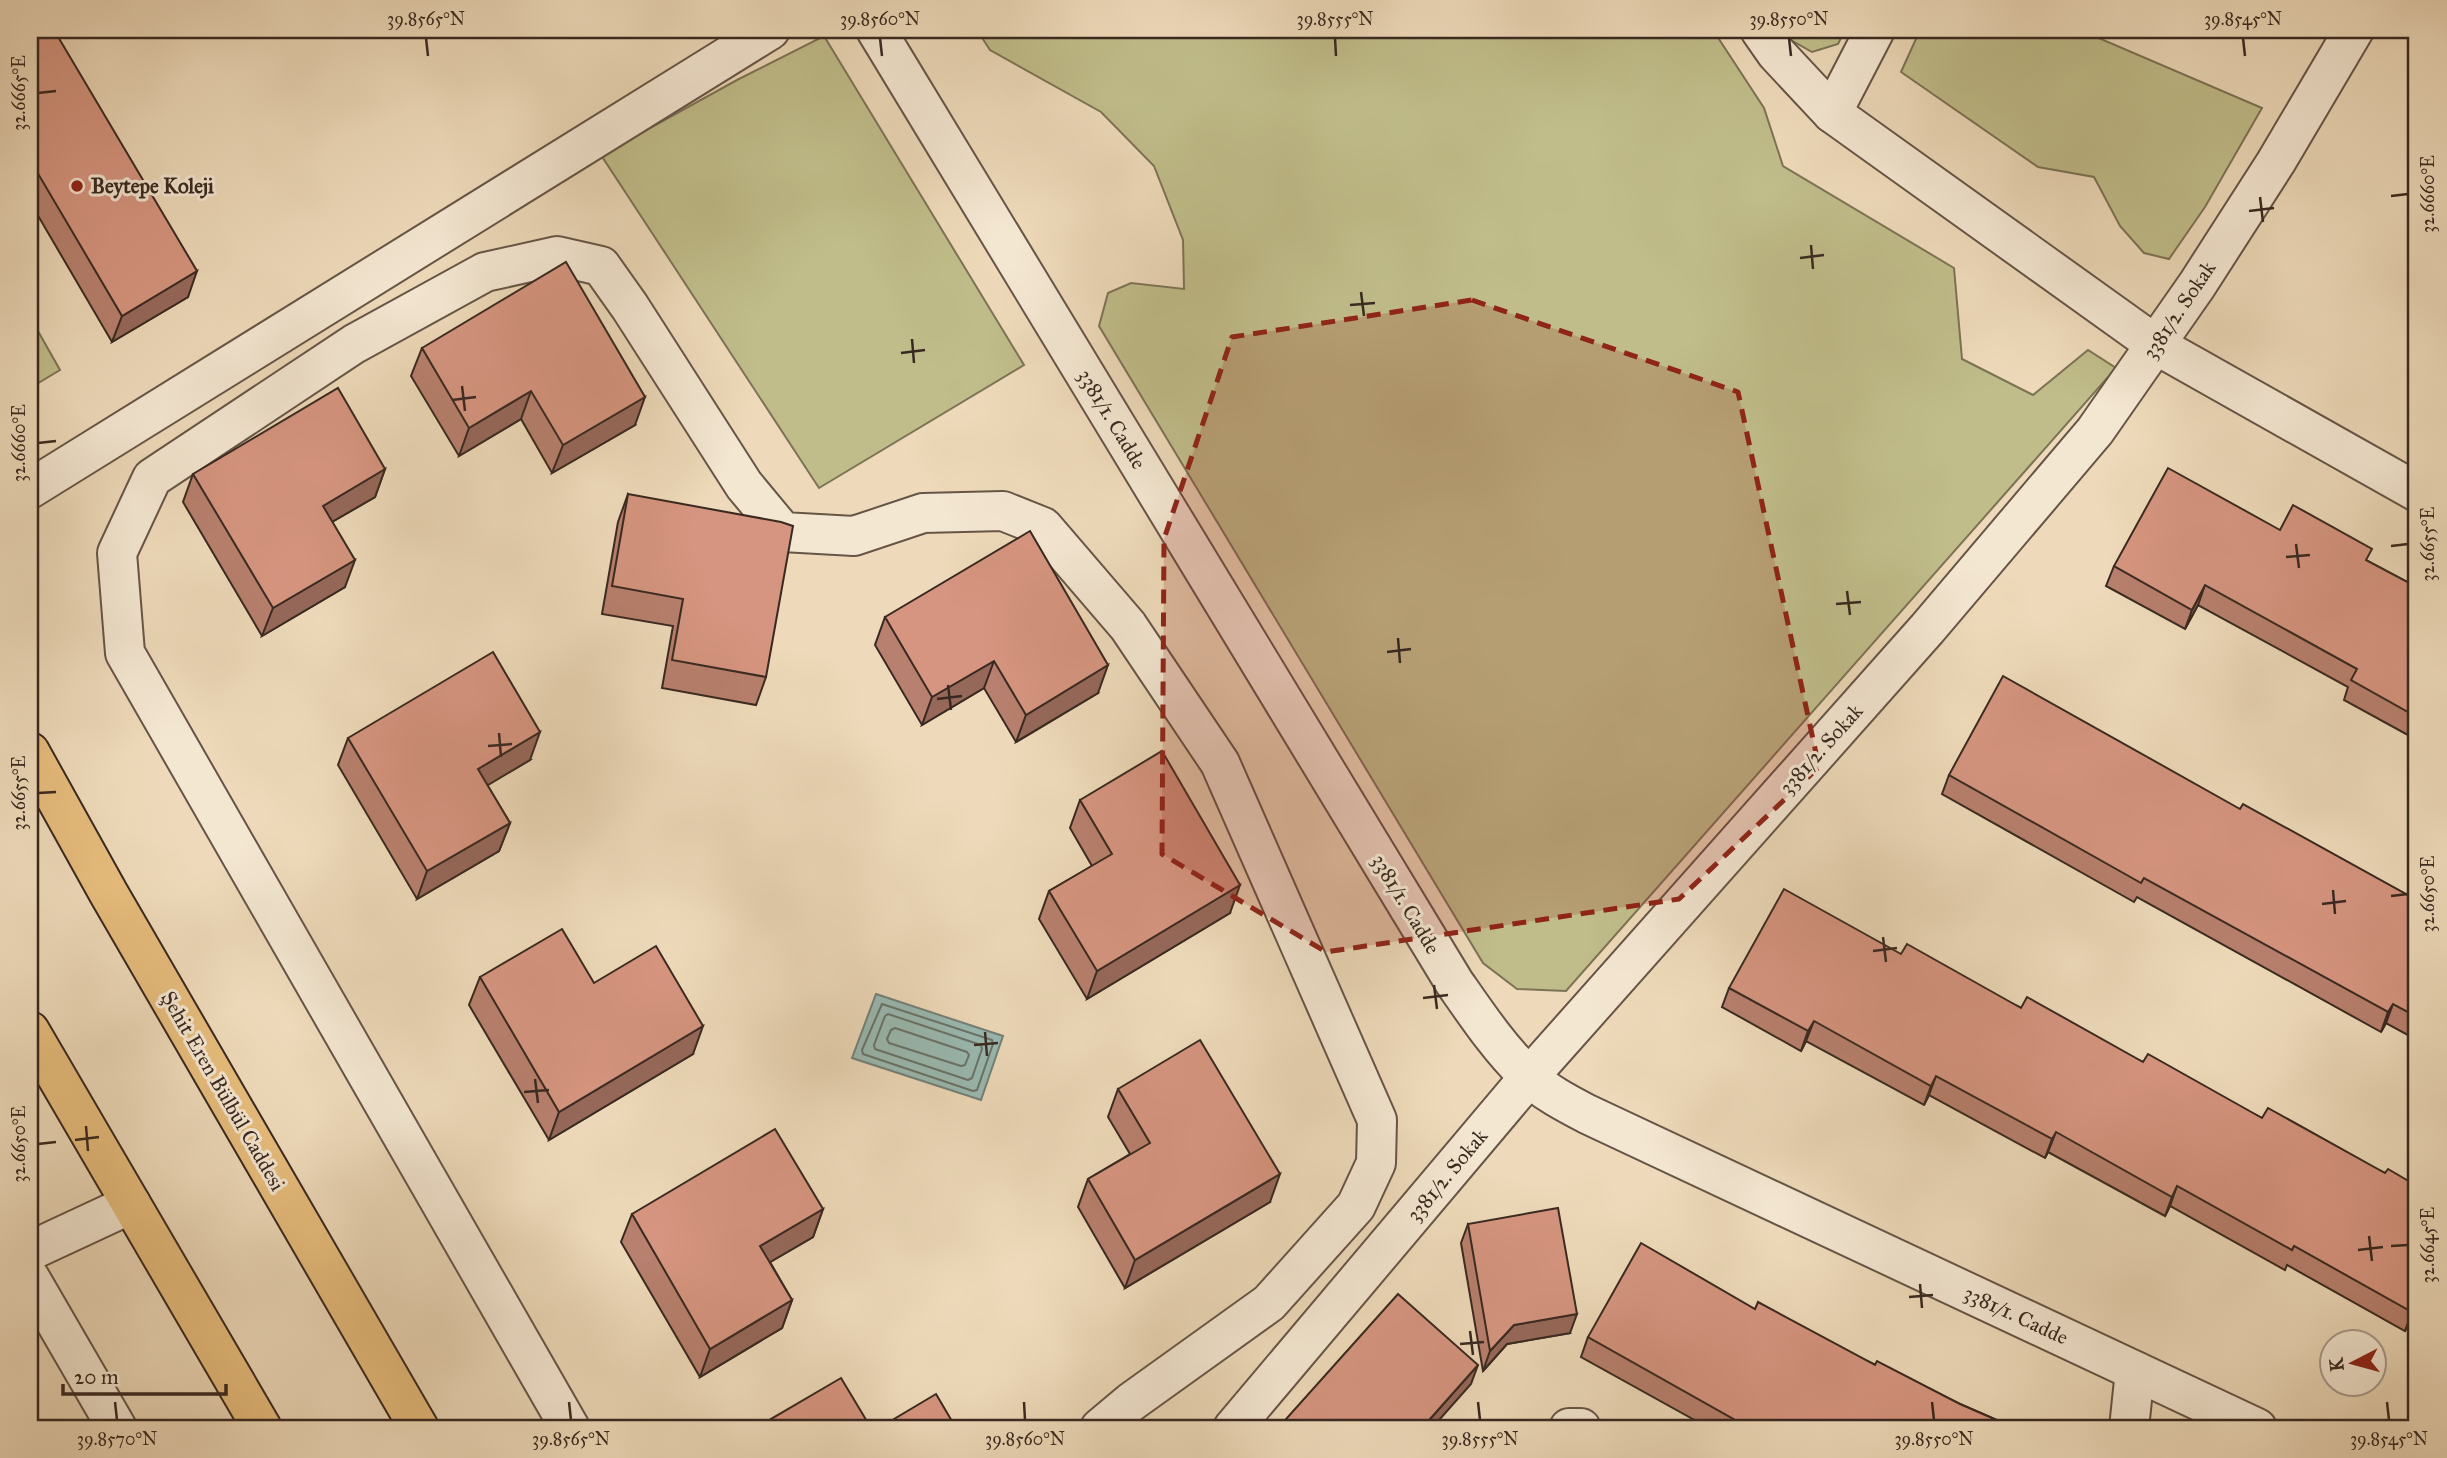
<svg xmlns="http://www.w3.org/2000/svg" width="2447" height="1458" font-family="'IM FELL Great Primer',serif">
	<style>
		.green { fill: #c0bd8a; stroke: #7c7355; stroke-width: 2 }
		.water { fill: #99bab2; stroke: #738078; stroke-width: 2 }
		.lines { fill: none; stroke-linecap: round; stroke-linejoin: round }
		.shore { stroke: #697269; stroke-width: 2 }
		.minor-casing { stroke: #665546; stroke-width: 42 }
		.major-casing { stroke: #392920; stroke-width: 42 }
		.minor { stroke: #f4e7d2; stroke-width: 38 }
		.major { stroke: #e7bd7d; stroke-width: 38 }
		.wall { fill: #b8806e; stroke: #392920; stroke-width: 2 }
		.shaded-wall { fill: #96685a; stroke: #392920; stroke-width: 2 }
		.building { fill: #d69580; stroke: #392920; stroke-width: 2 }
		.marked { fill: #8f2418; fill-opacity: 0.2; stroke: #8f2418; stroke-width: 5; stroke-dasharray: 14 9; stroke-linejoin: round }
		.ticks { fill: none; stroke: #392920; stroke-width: 2.5 }
		.poi-dot { fill: #8f2418; stroke: #f4e7d2; stroke-width: 2.5 }
		.labels { text-anchor: middle; dominant-baseline: central; stroke-width: 6; stroke-linejoin: round; paint-order: stroke }
		.poi-label { font-size: 21px; font-weight: bold; fill: #392920; stroke: #f4e7d2; text-anchor: start }
		.street-label { font-size: 21px; fill: #392920; stroke: #f4e7d2 }
		.neatline { fill: none; stroke: #392920; stroke-width: 2.5 }
		.ticks-label { font-size: 18px; text-anchor: middle; fill: #392920 }
	</style>
	<rect width="100%" height="100%" fill="#eedaba"/>
	<filter id="stains"><feTurbulence type="fractalNoise" baseFrequency=".00286" numOctaves="4"/><feColorMatrix values="0 0 0 0 .2 0 0 0 0 .09 0 0 0 0 .02 0 0 0 .5 -.17"/></filter>
	<radialGradient id="worn" r=".72"><stop offset=".6" stop-color="#630" stop-opacity="0"/><stop offset="1" stop-color="#630" stop-opacity=".3"/></radialGradient>
	<g class="green">
		<path d="M977 30H1713L1764 108 1783 166 1954 268 1962 359 2033 395 2088 350 2116 368 1566 991 1517 989 1483 963 1099 326 1108 293 1131 283 1184 289 1183 240 1154 166 1101 112 990 50Z"/>
		<path d="M1781 30H1845L1838 44 1812 52 1789 39Z"/>
		<path d="M1920 30H2080L2262 108 2205 207 2169 259 2144 253 2120 226 2094 177 2038 167 1901 72Z"/>
		<path d="M824 36 1024 365 819 488 601 155 737 80Z"/>
		<path d="M30 317 60 370 30 388Z"/>
	</g>
	<path class="water" d="M876 994 1003 1036 981 1100 852 1058Z"/>
	<g class="lines">
		<g class="shore">
			<path d="M882 1004 992 1040 993 1044 977 1090 973 1091 863 1054 862 1050Z"/>
			<path d="M888 1014 981 1045 982 1049 972 1078 968 1080 875 1049 874 1045 885 1016Z"/>
			<path d="M895 1028 967 1052 969 1055 965 1065 961 1066 889 1043 887 1039 891 1030Z"/>
		</g>
		<g class="minor-casing">
			<g id="minor">
				<path d="M876 30 1454 982C1477 1015 1499 1048 1528 1076 1545 1092 1566 1103 1587 1114L2257 1428"/>
				<path d="M1760 30 1776 53 1832 113 2156 345 2417 492"/>
				<path d="M1832 113 1875 30"/>
				<path d="M30 489 770 30"/>
				<path d="M30 1251 131 1204"/>
				<path d="M30 1278 117 1428"/>
				<path d="M570 1428 125 653 117 553 152 478 354 344 485 272 557 256 601 266 630 307 744 485 783 532 854 536 923 513 1003 511 1043 527 1128 626 1220 763 1377 1120 1376 1163 1356 1206 1269 1303 1131 1402 1100 1428"/>
				<path d="M1233 1428 1529 1077 1927 629 2095 431 2197 285 2276 162 2354 30"/>
				<path d="M1569 1428H1581"/>
				<path d="M2129 1428 2135 1371"/>
			</g>
		</g>
		<g class="major-casing">
			<g id="major">
				<path d="M30 752 109 894 419 1428"/>
				<path d="M30 1031 262 1428"/>
			</g>
		</g>
		<use href="#minor" class="minor"/>
		<use href="#major" class="major"/>
	</g>
	<g class="wall">
		<path d="M30 30 188 297 112 342 30 202Z"/>
		<path d="M422 348 635 425 552 473 521 419 459 456 411 376Z"/>
		<path d="M385 469 375 497 332 522 345 587 262 636 183 502 193 474Z"/>
		<path d="M628 494 766 677 756 705 662 688 673 626 602 614 618 522Z"/>
		<path d="M2280 530 2367 561 2417 587V740L2344 700 2348 687 2198 605 2185 629 2106 586 2114 566Z"/>
		<path d="M885 617 1098 693 1016 742 984 688 922 725 875 645Z"/>
		<path d="M348 738 530 760 487 785 510 823 499 851 417 899 338 765Z"/>
		<path d="M1949 775 2240 809 2417 900V1040L2386 1023 2381 1032 2137 897 2134 902 1942 794Z"/>
		<path d="M1080 800 1230 913 1087 999 1039 919 1049 891 1092 866 1070 828Z"/>
		<path d="M1901 954 2143 1062 2262 1118 2385 1173 2417 1186V1327L2409 1323 2405 1331 2287 1265 2285 1270 2170 1206 2165 1216 2048 1152 2045 1158 1929 1095 1924 1105 1806 1041 1801 1051 1722 1007 1729 988Z"/>
		<path d="M480 977 594 983 693 1054 549 1140 469 1005Z"/>
		<path d="M1118 1089 1270 1202 1125 1288 1078 1207 1088 1179 1130 1154 1108 1117Z"/>
		<path d="M823 1209 813 1237 770 1262 792 1300 782 1328 700 1377 621 1242 632 1214Z"/>
		<path d="M1468 1224 1570 1333 1507 1344 1483 1371 1461 1243Z"/>
		<path d="M1755 1309 1960 1404 2015 1428H1709L1581 1357 1588 1337Z"/>
	</g>
	<g class="shaded-wall">
		<path d="M197 271 188 297 112 342 122 316Z"/>
		<path d="M531 391 521 419 459 456 469 428Z"/>
		<path d="M645 397 635 425 552 473 563 445Z"/>
		<path d="M385 469 375 497 313 533 323 506Z"/>
		<path d="M355 560 345 587 262 636 273 608Z"/>
		<path d="M2205 585 2198 605 2185 629 2192 610Z"/>
		<path d="M994 661 984 688 922 725 932 697Z"/>
		<path d="M1108 665 1098 693 1016 742 1026 715Z"/>
		<path d="M540 732 530 760 468 797 478 769Z"/>
		<path d="M510 823 499 851 417 899 427 871Z"/>
		<path d="M1240 885 1230 913 1087 999 1097 971Z"/>
		<path d="M2393 1004 2386 1023 2381 1032 2388 1012Z"/>
		<path d="M1814 1021 1806 1041 1801 1051 1808 1031Z"/>
		<path d="M703 1026 693 1054 549 1140 559 1112Z"/>
		<path d="M1936 1076 1929 1095 1924 1105 1931 1086Z"/>
		<path d="M2056 1132 2048 1152 2045 1158 2052 1139Z"/>
		<path d="M1280 1174 1270 1202 1125 1288 1135 1260Z"/>
		<path d="M2177 1186 2170 1206 2165 1216 2172 1197Z"/>
		<path d="M823 1209 813 1237 750 1274 760 1246Z"/>
		<path d="M792 1300 782 1328 700 1377 710 1349Z"/>
		<path d="M2416 1304 2409 1323 2405 1331 2412 1312Z"/>
		<path d="M1577 1314 1570 1333 1507 1344 1483 1371 1490 1351 1514 1325Z"/>
		<path d="M1478 1365 1471 1384 1432 1428H1422Z"/>
	</g>
	<g class="building">
		<path d="M30 30H54L197 271 122 316 30 160Z"/>
		<path d="M566 262 645 397 563 445 531 391 469 428 422 348Z"/>
		<path d="M338 388 385 469 323 506 355 560 273 608 193 474Z"/>
		<path d="M2168 468 2280 530 2293 505 2372 549 2366 560 2417 587V717L2351 680 2357 669 2205 585 2192 610 2114 566Z"/>
		<path d="M628 494 781 522 793 526 766 677 672 660 683 599 612 586Z"/>
		<path d="M1030 531 1108 665 1026 715 994 661 932 697 885 617Z"/>
		<path d="M493 652 540 732 478 769 510 823 427 871 348 738Z"/>
		<path d="M2003 676 2240 809 2243 804 2417 900V1017L2393 1004 2388 1012 2144 878 2141 883 1949 775Z"/>
		<path d="M1162 751 1240 885 1097 971 1049 891 1112 854 1080 800Z"/>
		<path d="M1784 889 1901 954 1907 944 2021 1008 2027 997 2143 1062 2148 1054 2262 1118 2268 1108 2385 1173 2388 1169 2417 1186V1304H2416L2412 1312 2294 1246 2292 1250 2177 1186 2172 1197 2056 1132 2052 1139 1936 1076 1931 1086 1814 1021 1808 1031 1729 988Z"/>
		<path d="M562 929 594 983 656 946 703 1026 559 1112 480 977Z"/>
		<path d="M1200 1040 1280 1174 1135 1260 1088 1179 1150 1143 1118 1089Z"/>
		<path d="M775 1129 823 1209 760 1246 792 1300 710 1349 632 1214Z"/>
		<path d="M1558 1208 1577 1314 1514 1325 1490 1351 1468 1224Z"/>
		<path d="M1641 1243 1755 1309 1758 1302 1875 1365 1877 1361 1960 1404 2015 1428H1731L1735 1420 1588 1337Z"/>
		<path d="M1398 1294 1478 1365 1422 1428H1278Z"/>
		<path d="M841 1378 871 1428H761L759 1426Z"/>
		<path d="M936 1394 956 1428H879Z"/>
		<path d="M30 1410 41 1428H30Z"/>
	</g>
	<path class="marked" d="M1472 300 1738 392 1819 767 1679 899 1326 952 1162 854 1164 539 1232 337Z"/>
	<path class="ticks" d="M426 38 428 56M880 38 882 56M1335 38 1336 56M1789 38 1791 56M2243 38 2245 56M38 93 56 91M2391 196 2408 194M2260 197 2263 222M2249 211 2274 208M1811 245 1813 269M1800 258 1824 255M1361 292 1364 316M1350 305 1375 303M912 339 914 363M901 353 925 350M462 386 465 411M452 400 476 397M38 443 56 441M2296 544 2299 568M2391 546 2408 544M2286 557 2310 555M1847 591 1850 615M1836 604 1861 602M1398 638 1400 663M1387 652 1411 649M948 685 951 710M937 699 962 696M499 733 501 757M488 746 512 744M38 793 56 792M2333 890 2335 914M2391 896 2408 894M2322 904 2346 901M1883 937 1886 962M1873 951 1897 948M1434 985 1437 1009M1423 998 1448 995M985 1032 987 1056M974 1045 998 1043M535 1079 538 1103M524 1092 549 1090M86 1126 88 1151M75 1140 99 1137M38 1144 56 1142M2369 1236 2372 1261M2391 1246 2408 1245M2358 1250 2383 1247M1920 1284 1922 1308M1909 1297 1933 1295M1470 1331 1473 1355M1460 1344 1484 1342M115 1402 117 1420M569 1402 571 1420M1024 1402 1025 1420M1478 1402 1480 1420M1932 1402 1934 1420M2387 1402 2389 1420"/>
	<circle class="poi-dot" cx="77" cy="186" r="7"/>
	<g class="labels">
		<g class="poi-label">
			<text x="91" y="186">Beytepe Koleji</text>
		</g>
		<g class="street-label">
			<text transform="translate(2179 310) rotate(-56)">3381/2. Sokak</text>
			<text transform="translate(1112 419) rotate(59)">3381/1. Cadde</text>
			<text transform="translate(1821 749) rotate(-48)">3381/2. Sokak</text>
			<text transform="translate(1406 904) rotate(59)">3381/1. Cadde</text>
			<text transform="translate(223 1091) rotate(60)">Şehit Eren Bülbül Caddesi</text>
			<text transform="translate(1447 1175) rotate(-50)">3381/2. Sokak</text>
			<text transform="translate(2016 1315) rotate(25)">3381/1. Cadde</text>
		</g>
	</g>
	<rect width="2447" height="1458" fill="none" stroke="#eedaba" stroke-width="77"/>
	<g transform="translate(2353 1363) rotate(264)"><circle r="33" fill="#f4e7d2" stroke="#a99b8b" stroke-width="2"/>
	<path d="M0-5L12 26L0 18L-12 26Z" fill="#8f2418"/>
	<text y="-10" font-size="19" font-weight="bold" text-anchor="middle" fill="#392920">K</text>
	</g>
	<path d="M63 1384v10h163v-10" fill="none" stroke="#392920" stroke-width="3.5"/>
	<text x="74" y="1384" font-size="21" fill="#392920" stroke="#f4e7d2" stroke-width="5" paint-order="stroke">20 m</text>
	<rect x="38" y="38" width="2370" height="1382" class="neatline"/>
	<g class="ticks-label">
		<text x="426" y="25">39.8565°N</text>
		<text x="880" y="25">39.8560°N</text>
		<text x="1335" y="25">39.8555°N</text>
		<text x="1789" y="25">39.8550°N</text>
		<text x="2243" y="25">39.8545°N</text>
		<text transform="translate(19 93) rotate(-90)" y="6">32.6665°E</text>
		<text transform="translate(2428 194) rotate(-90)" y="6">32.6660°E</text>
		<text transform="translate(19 443) rotate(-90)" y="6">32.6660°E</text>
		<text transform="translate(2428 544) rotate(-90)" y="6">32.6655°E</text>
		<text transform="translate(19 793) rotate(-90)" y="6">32.6655°E</text>
		<text transform="translate(2428 894) rotate(-90)" y="6">32.6650°E</text>
		<text transform="translate(19 1144) rotate(-90)" y="6">32.6650°E</text>
		<text transform="translate(2428 1245) rotate(-90)" y="6">32.6645°E</text>
		<text x="117" y="1445">39.8570°N</text>
		<text x="571" y="1445">39.8565°N</text>
		<text x="1025" y="1445">39.8560°N</text>
		<text x="1480" y="1445">39.8555°N</text>
		<text x="1934" y="1445">39.8550°N</text>
		<text x="2389" y="1445">39.8545°N</text>
	</g>
	<rect width="100%" height="100%" filter="url(#stains)"/>
	<rect width="100%" height="100%" fill="url(#worn)"/>
</svg>
